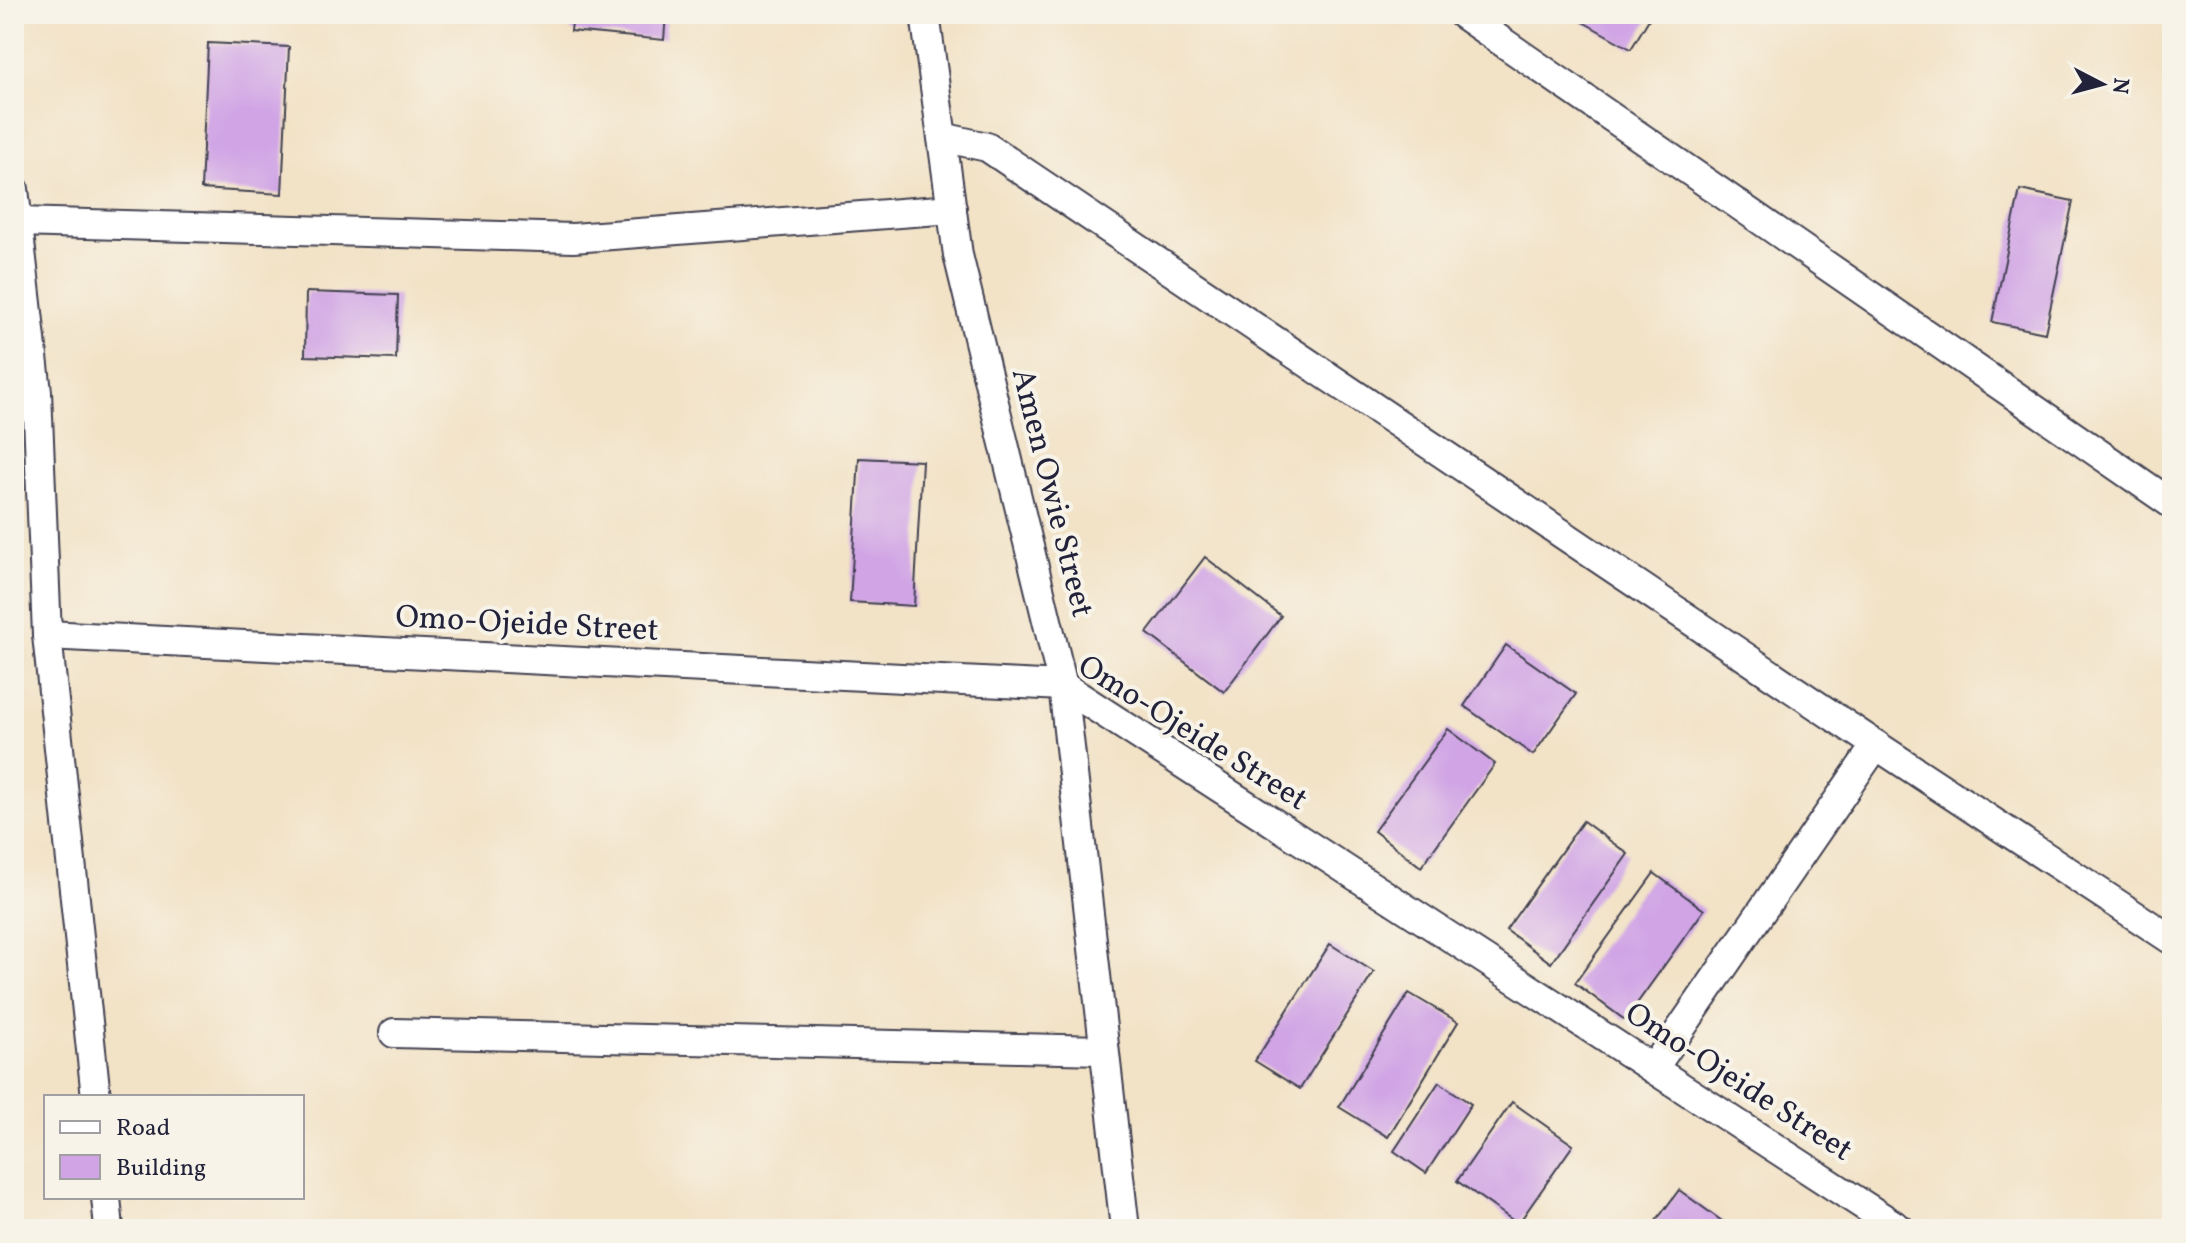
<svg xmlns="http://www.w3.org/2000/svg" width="2186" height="1243" font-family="Vollkorn,serif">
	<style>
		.building { fill: #d0a4e5 }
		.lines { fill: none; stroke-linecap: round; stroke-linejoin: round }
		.street-casing { stroke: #413f50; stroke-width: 32 }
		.street { stroke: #fff; stroke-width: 28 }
		.labels { text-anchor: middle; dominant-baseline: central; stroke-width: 8; stroke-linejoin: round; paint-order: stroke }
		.street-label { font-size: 32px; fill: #22223b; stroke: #f7f3e8 }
	</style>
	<rect width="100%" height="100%" fill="#f7f3e8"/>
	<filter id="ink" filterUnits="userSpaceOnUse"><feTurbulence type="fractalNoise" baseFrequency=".0125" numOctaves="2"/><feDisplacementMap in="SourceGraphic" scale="16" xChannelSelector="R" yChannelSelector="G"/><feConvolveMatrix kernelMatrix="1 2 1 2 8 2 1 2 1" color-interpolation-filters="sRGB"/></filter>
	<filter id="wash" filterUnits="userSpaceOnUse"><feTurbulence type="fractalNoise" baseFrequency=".006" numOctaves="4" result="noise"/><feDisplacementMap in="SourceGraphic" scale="32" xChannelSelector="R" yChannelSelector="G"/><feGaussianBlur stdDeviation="1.8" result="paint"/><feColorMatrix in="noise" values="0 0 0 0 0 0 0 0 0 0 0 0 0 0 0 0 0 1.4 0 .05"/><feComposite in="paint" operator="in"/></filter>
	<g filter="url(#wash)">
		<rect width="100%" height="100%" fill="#f2e2c6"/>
		<g id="blocks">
			<g class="building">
				<path d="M573 14H666L664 40 571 31Z"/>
				<path d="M1588 14H1652L1631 49 1583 22Z"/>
				<path d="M208 43 289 47 282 194 201 189Z"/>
				<path d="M2020 190 2073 201 2045 333 1992 322Z"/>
				<path d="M306 292 398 295 396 359 305 356Z"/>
				<path d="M859 458 922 461 914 606 850 602Z"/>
				<path d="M1205 557 1281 616 1224 692 1147 633Z"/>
				<path d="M1506 645 1576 694 1533 755 1464 706Z"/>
				<path d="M1448 729 1495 764 1421 867 1374 831Z"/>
				<path d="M1583 821 1628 854 1551 963 1506 930Z"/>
				<path d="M1654 873 1704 910 1625 1020 1575 983Z"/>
				<path d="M1330 944 1374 972 1300 1089 1255 1061Z"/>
				<path d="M1409 993 1458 1022 1388 1137 1339 1107Z"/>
				<path d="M1439 1082 1471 1104 1426 1173 1394 1151Z"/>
				<path d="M1512 1102 1573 1145 1518 1224 1457 1181Z"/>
				<path d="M1679 1190 1726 1224 1722 1229H1650Z"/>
			</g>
		</g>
	</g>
	<g filter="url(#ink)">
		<use href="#blocks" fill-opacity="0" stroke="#413f50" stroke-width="2"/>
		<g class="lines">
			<g class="street-casing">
				<g id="street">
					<path d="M925 14 958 255 1063 686 1125 1229"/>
					<path d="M1462 14 2172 504"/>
					<path d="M942 137 987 147 1876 745 2172 940"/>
					<path d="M14 189 37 392 47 635 96 1097"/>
					<path d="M18 222 573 238 952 209"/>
					<path d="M47 635 1063 686 1900 1229"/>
					<path d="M394 1033 1104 1050"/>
					<path d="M1653 1069 1876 745"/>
					<path d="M106 1197 109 1229"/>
				</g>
			</g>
			<use href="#street" class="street"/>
		</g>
	</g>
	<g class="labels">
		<g class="street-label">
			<text transform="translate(1051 493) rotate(76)">Amen Owie Street</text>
			<text transform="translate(527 625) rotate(3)">Omo-Ojeide Street</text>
			<text transform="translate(1192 734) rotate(32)">Omo-Ojeide Street</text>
			<text transform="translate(1738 1083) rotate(33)">Omo-Ojeide Street</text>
		</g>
	</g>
	<rect width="2186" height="1243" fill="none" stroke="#f7f3e8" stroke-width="48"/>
	<rect x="44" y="1095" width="260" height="104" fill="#f7f3e8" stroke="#a29fa3" stroke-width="2"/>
	<rect x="60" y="1121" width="40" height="12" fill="#ffffff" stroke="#a29fa3" stroke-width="2"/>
	<text x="116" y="1135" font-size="24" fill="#22223b">Road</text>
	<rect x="60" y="1155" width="40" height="24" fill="#d0a4e5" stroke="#a29fa3" stroke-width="2"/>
	<text x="116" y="1175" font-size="24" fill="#22223b">Building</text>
	<g transform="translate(2102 84) rotate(96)" stroke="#f7f3e8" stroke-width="6" paint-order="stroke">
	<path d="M0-6L14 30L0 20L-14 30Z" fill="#22223b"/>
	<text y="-12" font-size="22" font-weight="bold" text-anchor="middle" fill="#22223b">N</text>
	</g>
</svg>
